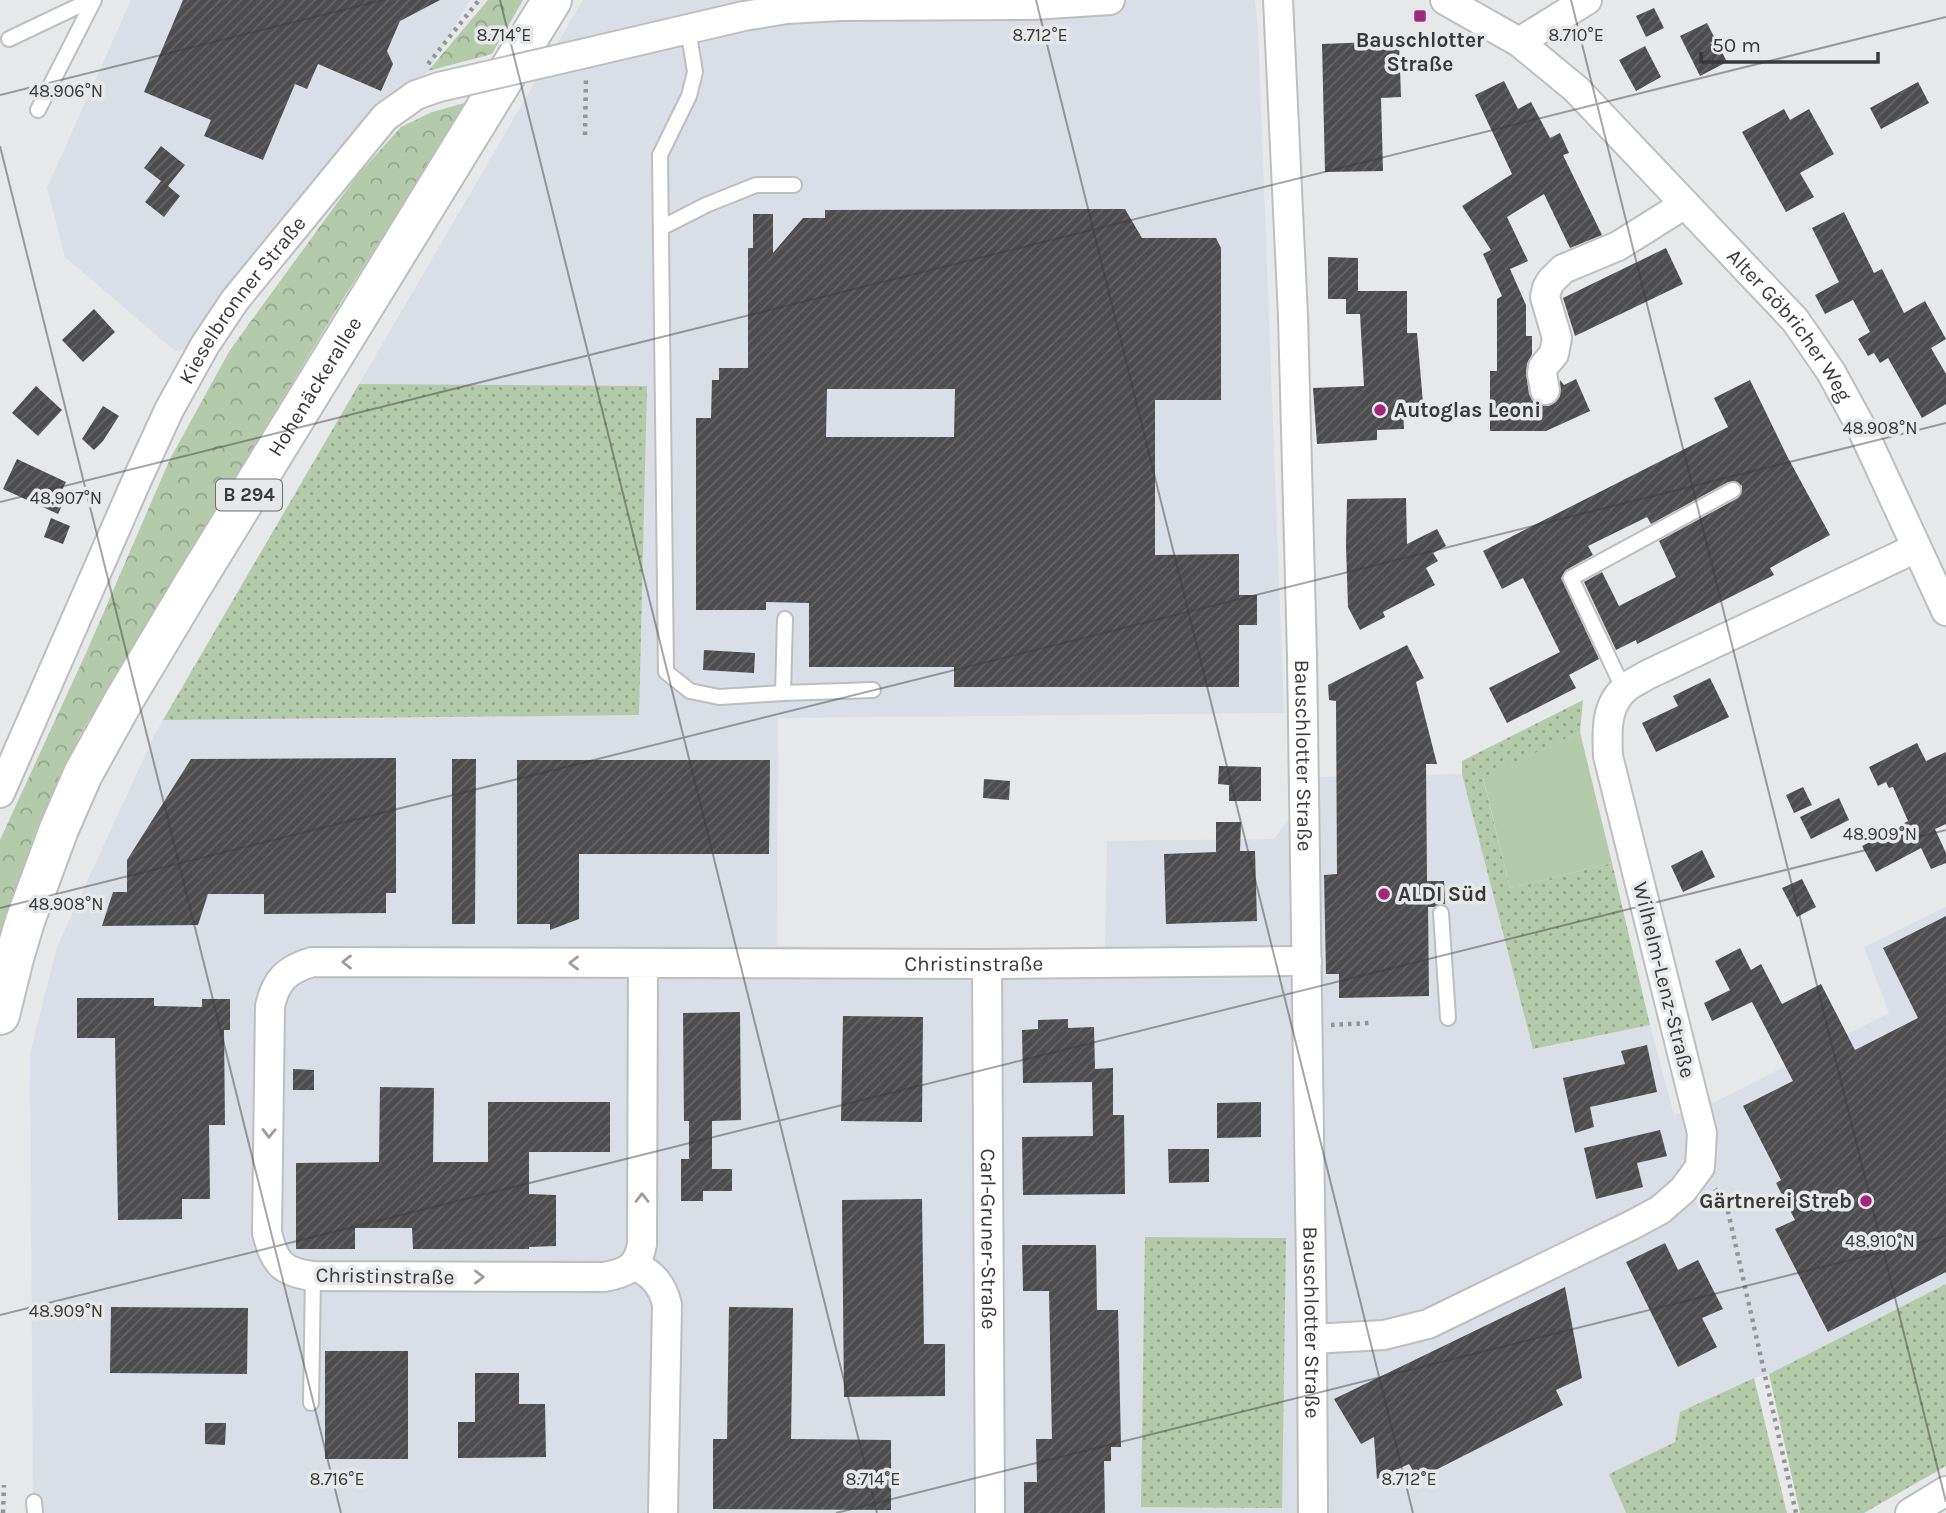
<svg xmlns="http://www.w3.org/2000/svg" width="1946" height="1513" font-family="Karla,sans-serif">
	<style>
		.built { fill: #dadee6 }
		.grass { fill: url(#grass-dots) }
		.forest { fill: url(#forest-crowns) }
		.park { fill: #b4cba9 }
		.building { fill: url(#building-hatch); fill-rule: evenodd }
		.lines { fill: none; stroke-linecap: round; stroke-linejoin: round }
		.lane-casing { stroke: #bdbebf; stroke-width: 18 }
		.street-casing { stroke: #bdbebf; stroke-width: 32 }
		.primary-casing { stroke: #bdbebf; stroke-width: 42 }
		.path { stroke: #949596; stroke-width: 4.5; stroke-dasharray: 3.5 5; stroke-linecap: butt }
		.lane { stroke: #fff; stroke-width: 14 }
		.street { stroke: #fff; stroke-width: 28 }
		.primary { stroke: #fff; stroke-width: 38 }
		.street-bridge-casing { stroke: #bdbebf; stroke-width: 32; stroke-linecap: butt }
		.street-bridge { stroke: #fff; stroke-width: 28 }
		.oneway { stroke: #9c9c9c }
		.ticks { fill: none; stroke: #39393a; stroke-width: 2; stroke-opacity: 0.45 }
		.poi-dot { fill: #a1277d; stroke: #e7e8e9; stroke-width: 2.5 }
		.labels { text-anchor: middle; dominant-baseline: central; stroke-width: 7; stroke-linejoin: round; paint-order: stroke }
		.shield { fill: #e7e8e9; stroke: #6d6e6e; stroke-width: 2 }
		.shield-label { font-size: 19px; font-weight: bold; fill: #39393a }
		.poi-label { font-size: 21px; font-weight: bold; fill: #39393a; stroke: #e7e8e9; text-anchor: start }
		.street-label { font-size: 21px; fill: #39393a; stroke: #e7e8e9 }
		.ticks-label { font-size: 18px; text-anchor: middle; fill: #39393a; stroke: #e7e8e9; stroke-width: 7; stroke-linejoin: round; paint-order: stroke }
	</style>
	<defs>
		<pattern id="grass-dots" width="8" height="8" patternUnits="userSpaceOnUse" patternTransform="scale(1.75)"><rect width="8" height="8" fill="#b4cba9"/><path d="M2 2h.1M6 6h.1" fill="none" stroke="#93a68b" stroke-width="1.8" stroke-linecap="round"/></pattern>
		<pattern id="forest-crowns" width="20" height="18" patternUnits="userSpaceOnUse" patternTransform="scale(1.75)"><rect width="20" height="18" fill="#b4cba9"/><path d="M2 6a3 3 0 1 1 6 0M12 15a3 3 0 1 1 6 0" fill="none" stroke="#93a68b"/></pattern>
		<pattern id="building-hatch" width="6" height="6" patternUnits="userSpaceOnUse" patternTransform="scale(1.75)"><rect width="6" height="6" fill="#4d4d4f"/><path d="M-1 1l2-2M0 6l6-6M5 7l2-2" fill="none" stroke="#656566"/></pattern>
	</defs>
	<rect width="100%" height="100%" fill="#e7e8e9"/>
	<g class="built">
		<path d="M131 0H470L428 71 385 117 205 345 175 351 65 257 47 188Z"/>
		<path d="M583 0H1255L1258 29 1284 713 778 718 777 946 1105 950 1107 841 1274 839 1320 777 1462 774 1533 1049 1650 1025 1674 1115 1709 1105 1889 1013 1864 947 1946 907V1284L1769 1374 1754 1378 1680 1412 1675 1442 1609 1474 1626 1513H33L30 1053 57 947 155 734Z"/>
	</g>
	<g class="grass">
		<path d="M359 384 647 386 639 715 163 720Z"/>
		<path d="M1583 700 1580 732 1483 778 1510 888 1612 863 1650 1025 1533 1049 1462 774V761Z"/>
		<path d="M1145 1237 1286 1238 1282 1508 1141 1507Z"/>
		<path d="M1946 1284V1466L1864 1513H1800L1769 1374Z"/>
		<path d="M1754 1378 1787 1513H1626L1609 1474 1675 1442 1680 1412Z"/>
	</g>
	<g class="forest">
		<path d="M488 0H523L492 54 428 71Z"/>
		<path d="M468 102 341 302 80 735 33 838 0 942V840L86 653 170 459 230 350 356 177 401 127 432 112Z"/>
	</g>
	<path class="park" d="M1580 732 1612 863 1510 888 1483 777Z"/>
	<g class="building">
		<path d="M183 0H440L400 21 387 51 393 64 381 91 318 64 307 89 295 84 263 160 204 136 211 120 144 92Z"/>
		<path d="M1654 8 1664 28 1646 37 1636 16Z"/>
		<path d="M1707 23 1727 62 1700 76 1680 36Z"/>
		<path d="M1399 41 1401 97 1381 98 1383 171 1325 172 1322 44Z"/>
		<path d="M1645 46 1661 77 1636 91 1619 60Z"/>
		<path d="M1504 81 1518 109 1531 102 1550 138 1560 133 1569 153 1563 155 1602 235 1570 248 1544 194 1507 217 1528 261 1510 269 1526 305V336H1532V354L1527 364 1526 372 1529 394 1532 400 1539 405 1549 406 1556 402 1560 396V380L1564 385 1576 379 1590 411 1546 431H1490V371H1497V299L1502 296 1483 254 1491 250 1462 206 1512 174 1475 95Z"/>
		<path d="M1918 82 1929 103 1881 129 1870 108Z"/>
		<path d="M1784 109 1790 120 1809 109 1834 154 1800 173 1814 197 1786 212 1742 132Z"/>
		<path d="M161 146 185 165 168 186 180 196 164 217 145 202 161 181 144 168Z"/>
		<path d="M1125 209 1142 238H1216L1221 248V400H1155V555L1239 554V595H1257V625H1239V687H954V667H809V603L766 602V610H696V418H711L712 380H719V368H748V248H753V214H773V253L803 218H825V210ZM827 389H955L954 437H826Z"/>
		<path d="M1844 212 1874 273 1882 269 1904 313 1925 301 1946 339 1931 348 1946 374V404L1922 418 1888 358 1880 363 1874 353 1868 356 1858 339 1870 332 1853 300 1825 314 1815 295 1839 282 1812 228Z"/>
		<path d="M1666 248 1683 284 1575 336 1563 298Z"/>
		<path d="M1328 257 1358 258V291H1407V333H1417L1423 403H1403L1404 429 1377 430V440L1317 444 1313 388 1364 386 1360 314H1346V299H1328Z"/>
		<path d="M94 309 115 332 83 362 62 340Z"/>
		<path d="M1750 380 1787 456 1830 535 1770 568 1774 575 1637 644 1636 640 1616 650 1584 582 1602 572 1619 606 1676 577 1659 541 1738 498 1741 494 1742 486 1737 482H1728L1651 524 1647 517 1588 546 1593 555 1566 570 1561 578 1599 659 1569 675 1576 688 1507 723 1489 688 1560 652 1523 578 1502 589 1483 551 1728 427 1714 398Z"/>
		<path d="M36 386 62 410 38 436 12 413Z"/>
		<path d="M103 406 119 416 103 441 94 450 82 439Z"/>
		<path d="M17 459 66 482 61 492 67 495 58 514 3 489Z"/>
		<path d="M1406 498 1407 544 1437 529 1446 546 1433 553 1438 561 1426 568 1435 585 1383 612 1385 617 1360 630 1348 607 1346 546 1347 499Z"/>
		<path d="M51 518 70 526 63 544 44 537Z"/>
		<path d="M1407 645 1424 678 1416 682 1437 764H1426L1427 881H1444L1445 904H1440L1434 907H1428L1429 996 1339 998V974H1326L1324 875 1337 874 1336 701 1329 700 1328 685Z"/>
		<path d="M704 650 755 653 754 673 703 670Z"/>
		<path d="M1710 678 1729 717 1656 752 1642 723 1678 706 1673 696Z"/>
		<path d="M1917 743 1926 761 1946 752V824L1935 829 1946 853V863L1931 869 1921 848 1876 872 1862 846 1908 821 1893 787 1889 788 1886 782 1878 786 1869 767Z"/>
		<path d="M396 758V893H386V913L264 914V894H208L198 925 102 926 113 892H127V860L191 759Z"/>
		<path d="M452 759H476L475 924H452Z"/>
		<path d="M517 760H770L769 854H579V919L550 930V924H517Z"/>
		<path d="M1219 766 1261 767V801H1229V785L1218 784Z"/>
		<path d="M984 779 1010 781 1009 800 983 798Z"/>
		<path d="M1803 787 1812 805 1794 813 1786 795Z"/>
		<path d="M1839 798 1849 820 1811 839 1800 817Z"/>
		<path d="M1216 822H1241L1240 851H1255L1257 921 1166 924 1164 854 1216 852Z"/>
		<path d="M1702 850 1715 877 1683 892 1671 866Z"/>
		<path d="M1802 879 1816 907 1797 917 1782 888Z"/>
		<path d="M1946 916V1272L1828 1332 1775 1229 1795 1220 1776 1183 1781 1180 1743 1106 1793 1081 1752 1002 1712 1021 1704 1003 1730 990 1715 961 1740 948 1751 970 1761 964 1782 1004 1821 984 1855 1050 1918 1018 1883 948Z"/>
		<path d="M77 998H154V1006L202 1007V999H230V1030H224L225 1125H209L210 1199H182V1219L118 1220 115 1038H77Z"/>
		<path d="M740 1012 741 1120 712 1121V1169H732V1191H703V1201H681V1159H689V1121H684L683 1013Z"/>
		<path d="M843 1016 923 1017 922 1122 841 1121Z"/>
		<path d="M1068 1019V1028L1094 1027 1095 1069 1113 1068V1115H1124L1125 1194 1023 1195 1022 1137 1093 1136 1092 1082 1023 1083 1022 1030 1038 1029V1020Z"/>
		<path d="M1647 1045 1657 1092 1590 1107 1594 1127 1575 1133 1563 1078 1625 1064 1621 1051Z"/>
		<path d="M293 1069 314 1070V1090H293Z"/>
		<path d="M380 1087 434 1088 433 1162H488V1102H610V1152H529V1194L556 1195V1246L529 1247V1249H413L412 1228H355V1249H296V1163L379 1162Z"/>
		<path d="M1261 1102V1137L1217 1138V1103Z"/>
		<path d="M1660 1130 1667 1156 1637 1163 1643 1187 1596 1199 1584 1148Z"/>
		<path d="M1168 1149H1209V1182L1169 1183Z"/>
		<path d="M922 1199 924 1344H945V1396L844 1397 842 1200Z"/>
		<path d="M1665 1243 1678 1270 1698 1260 1723 1309 1702 1318 1717 1347 1678 1367 1626 1262Z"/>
		<path d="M1022 1245H1096L1097 1310H1118L1121 1447H1111V1461H1104L1105 1513H1024V1482H1037L1036 1439H1052L1049 1291H1023Z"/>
		<path d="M1565 1287 1582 1378 1556 1390 1563 1405 1418 1479 1409 1464 1377 1479 1374 1437 1361 1444 1334 1399Z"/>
		<path d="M111 1307 248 1308 247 1374 110 1373Z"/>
		<path d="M729 1307 793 1308 791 1439 891 1440V1510L713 1509V1439H727Z"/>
		<rect x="325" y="1351" width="83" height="108"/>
		<path d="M475 1373H519V1404H545L546 1457 458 1458V1422H475Z"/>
		<path d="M205 1423H226L225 1445 205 1444Z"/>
	</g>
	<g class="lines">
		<g class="lane-casing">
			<g id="lane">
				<path d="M688 29 695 72 689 96 660 155 666 672 690 691 719 697 783 693 873 690"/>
				<path d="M9 39 91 0"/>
				<path d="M38 110 94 0"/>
				<path d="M661 228 706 205 756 185H794"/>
				<path d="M1624 690 1571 578 1733 490"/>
				<path d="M783 693 785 619"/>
				<path d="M1441 913 1448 1018"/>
				<path d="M311 1403 313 1276"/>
				<path d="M34 1502 35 1513"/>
			</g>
		</g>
		<g class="street-casing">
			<g id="street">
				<path id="s1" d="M1278 0 1293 316 1302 656 1312 1339 1313 1513"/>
				<path id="s2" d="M1445 0 1519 42 1576 89 1795 320 1831 372 1862 429 1946 611"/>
				<path d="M1519 42 1587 0"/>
				<path d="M586 53 744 16 787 9 840 6 1033 5 1110 0"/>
				<path d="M1545 390 1542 374 1543 367 1554 354 1557 338 1545 297 1547 288 1551 281 1563 269 1618 246 1685 204"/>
				<path id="s3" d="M0 793 136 482 169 410 205 345 235 300 385 117 416 95 439 87"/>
				<path id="s4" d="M643 963 642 1244C638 1268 626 1273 604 1277L313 1276C281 1272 275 1263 267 1233L270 1006C276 980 286 970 312 962L987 964 1307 961"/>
				<path id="s5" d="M987 964 990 1513"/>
				<path d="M634 1266C652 1272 663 1286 667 1305L663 1513"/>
				<path d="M1312 1339 1384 1335 1428 1324 1632 1225 1660 1210 1683 1190 1700 1167 1702 1133 1608 756C1607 732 1605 704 1627 687 1633 682 1641 679 1647 675L1916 548"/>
				<path d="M1910 1513 1946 1491"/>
			</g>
		</g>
		<g class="primary-casing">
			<g id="primary">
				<path id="s6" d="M0 1015 14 958 25 921 59 829 83 774 124 700 191 588 552 0"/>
			</g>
		</g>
		<g class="path">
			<path d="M428 64 479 0"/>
			<path d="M585 135 586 79"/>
			<path d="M1331 1025 1369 1023"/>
			<path d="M1715 1189 1727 1207 1796 1513"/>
			<path d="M3 1513 4 1485"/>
		</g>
		<use href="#lane" class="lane"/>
		<use href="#street" class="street"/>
		<use href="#primary" class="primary"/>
		<g class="street-bridge-casing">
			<path id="street-bridge" d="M439 87 586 53"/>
		</g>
		<use href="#street-bridge" class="street-bridge"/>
	</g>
	<defs><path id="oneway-chevron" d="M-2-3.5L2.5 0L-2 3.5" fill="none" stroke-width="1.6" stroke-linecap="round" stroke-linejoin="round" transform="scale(1.75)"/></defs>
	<g class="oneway">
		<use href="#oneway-chevron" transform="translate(347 962) rotate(-180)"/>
		<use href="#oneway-chevron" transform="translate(574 963) rotate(-180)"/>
		<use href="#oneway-chevron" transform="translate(269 1133) rotate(91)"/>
		<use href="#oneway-chevron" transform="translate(642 1198) rotate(-90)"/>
		<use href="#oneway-chevron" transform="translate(479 1277)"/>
	</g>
	<path class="ticks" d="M500 0 877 1513M1036 0 1413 1513M1571 0 1946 1502M0 95 383 0M0 146 341 1513M0 502 1946 17M0 908 1946 423M0 1315 1946 830M836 1513 1946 1236"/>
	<g class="poi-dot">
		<rect x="1413" y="9" width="14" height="14" rx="3.5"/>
		<circle cx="1380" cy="410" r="7"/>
		<circle cx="1384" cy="894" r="7"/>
		<circle cx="1866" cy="1201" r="7"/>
	</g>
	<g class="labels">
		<rect class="shield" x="216" y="479.5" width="66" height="31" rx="5"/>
		<g class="shield-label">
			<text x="249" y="495">B 294</text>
		</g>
		<g class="poi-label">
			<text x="1420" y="40" text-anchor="middle">Bauschlotter<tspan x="1420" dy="24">Straße</tspan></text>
			<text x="1394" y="410">Autoglas Leoni</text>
			<text x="1398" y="894">ALDI Süd</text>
			<text x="1852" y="1201" text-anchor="end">Gärtnerei Streb</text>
		</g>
		<g class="street-label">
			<text stroke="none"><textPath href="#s3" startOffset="551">Kieselbronner Straße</textPath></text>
			<text stroke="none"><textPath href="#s2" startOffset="478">Alter Göbricher Weg</textPath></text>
			<text stroke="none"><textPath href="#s6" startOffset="707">Hohenäckerallee</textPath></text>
			<text stroke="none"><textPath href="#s1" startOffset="756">Bauschlotter Straße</textPath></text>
			<text stroke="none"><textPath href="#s4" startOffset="1650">Christinstraße</textPath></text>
			<text transform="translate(1664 980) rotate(76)">Wilhelm-Lenz-Straße</text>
			<text stroke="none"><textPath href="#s5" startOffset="275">Carl-Gruner-Straße</textPath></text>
			<text transform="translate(385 1276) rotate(1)">Christinstraße</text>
			<text stroke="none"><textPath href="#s1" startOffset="1323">Bauschlotter Straße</textPath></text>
		</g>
	</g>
	<g class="ticks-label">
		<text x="504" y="41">8.714°E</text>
		<text x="1040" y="41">8.712°E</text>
		<text x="1576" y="41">8.710°E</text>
		<text x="66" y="97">48.906°N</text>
		<text x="1880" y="434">48.908°N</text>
		<text x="66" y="504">48.907°N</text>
		<text x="1880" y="840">48.909°N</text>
		<text x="66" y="910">48.908°N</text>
		<text x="1880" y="1247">48.910°N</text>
		<text x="66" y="1317">48.909°N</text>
		<text x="337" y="1485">8.716°E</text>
		<text x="873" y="1485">8.714°E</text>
		<text x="1409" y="1485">8.712°E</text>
	</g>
	<path d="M1701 52v10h177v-10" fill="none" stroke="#39393a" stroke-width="3.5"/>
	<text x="1712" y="52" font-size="21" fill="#39393a" stroke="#e7e8e9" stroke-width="5" paint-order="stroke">50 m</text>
</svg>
